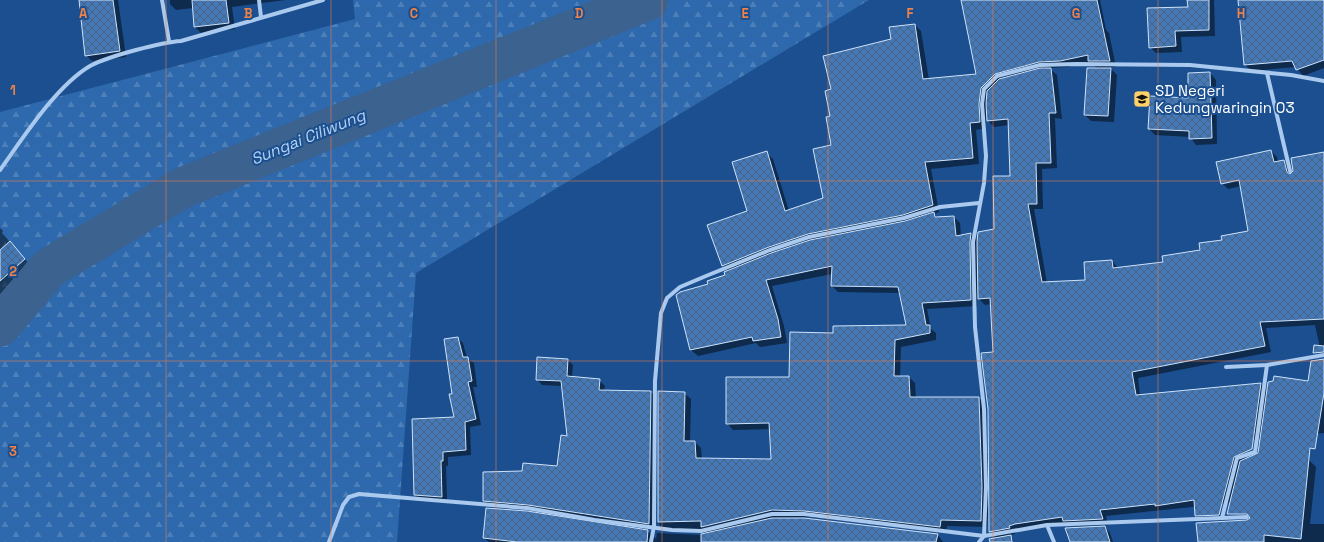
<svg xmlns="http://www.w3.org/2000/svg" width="1324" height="542" font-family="'Space Grotesk',sans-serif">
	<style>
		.forest { fill: url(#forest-firs) }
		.shadow { fill: #0007; fill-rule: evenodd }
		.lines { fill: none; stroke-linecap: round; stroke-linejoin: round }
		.river { stroke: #3c6290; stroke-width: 41 }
		.building { fill: url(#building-cross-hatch); stroke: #cfe3fa }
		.minor { stroke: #a9c9ee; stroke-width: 4 }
		.grid { fill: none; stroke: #ee8249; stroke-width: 1; stroke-opacity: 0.55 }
		.labels { text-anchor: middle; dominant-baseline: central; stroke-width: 4; stroke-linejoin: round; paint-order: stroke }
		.poi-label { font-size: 15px; fill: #fff; stroke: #1b4f8f; text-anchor: start }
		.water-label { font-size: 16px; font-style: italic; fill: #b5d3f5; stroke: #1b4f8f }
		.grid-label { font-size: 13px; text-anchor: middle; font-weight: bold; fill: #ee8249; stroke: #1b4f8f; stroke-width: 4; stroke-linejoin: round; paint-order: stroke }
	</style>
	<defs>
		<pattern id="forest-firs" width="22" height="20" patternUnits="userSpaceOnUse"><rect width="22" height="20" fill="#2e69ad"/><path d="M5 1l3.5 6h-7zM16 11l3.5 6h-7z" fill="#4d80b9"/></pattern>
		<pattern id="building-cross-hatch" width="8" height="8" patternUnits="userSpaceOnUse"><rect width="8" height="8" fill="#4478b7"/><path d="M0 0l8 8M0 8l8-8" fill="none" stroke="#486282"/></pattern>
	</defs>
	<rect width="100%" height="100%" fill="#1b4f8f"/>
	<path class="forest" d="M353 0H869L416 273 397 542H0V112L355 19Z"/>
	<g class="shadow">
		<path d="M79 0H118L126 57 92 61 86 55Z"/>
		<path d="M170 0H285L232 7 235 29 201 33 195 27 193 8 176 10 170 4Z"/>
		<path d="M962 0H1100L1106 30 1109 33 1116 67H1109L1117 75 1114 122 1091 121 1085 115 1097 69 1091 62 1067 67 1049 68 1057 75 1062 119 1055 118 1057 168 1042 169 1043 209H1034L1047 283 1086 281 1112 261 1118 268 1164 263 1249 232 1241 186 1228 189 1222 183 1271 151 1277 157 1278 162 1283 161 1290 167 1291 175 1324 153V355L1321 352 1315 325 1266 328 1271 352 1138 378 1140 395 1261 384 1268 391 1309 382 1324 374V433L1268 439 1261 431 1260 439 1245 441 1246 459 1309 460 1316 467 1310 524H1324V542H1199L1249 521 1250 519 1245 514 1260 510 1239 503 1231 495 1230 503 1106 516 1108 525 1070 526 1067 523 1015 532V534L1009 535 1013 539 1014 542 1012 538H1010V542H991L997 538 990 531 989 515H988L987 527 947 526 946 533 811 517 774 518 938 535 943 542H489L484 538 594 524 649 532 656 539 657 533 702 535 708 533 665 531 659 524V392L684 393 691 399 690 442H695L701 448 702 459 772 460 771 429 733 430 727 423 790 378 834 334 907 326 900 293 838 292 832 286V274L772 286 784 326 787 343 760 347 756 343 698 356 691 350 709 285 726 276 729 272 722 265 748 211 767 153 773 159 789 211 824 198 832 146V90L892 40 915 25 921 31 929 80 977 75ZM986 105 988 121 994 127 1009 125 1011 177 995 230 978 241 971 234 961 236 960 223 954 217 939 218 934 214 939 212 931 169 979 164 976 130 986 128ZM1244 178V180L1225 184V182ZM977 243 979 299 985 305 991 304 994 353 989 454H987L985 405 979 398H916L915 383 909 377H900L901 347 936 340V333L931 329 927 309 977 306Z"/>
		<path d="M1188 0H1214L1215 36 1181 37 1182 52 1156 53 1150 47 1189 8Z"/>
		<path d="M1239 0H1324V68L1303 76 1296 67 1252 71 1245 65Z"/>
		<path d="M1210 73 1216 80 1217 144 1196 145 1190 137 1155 135 1149 129 1189 99Z"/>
		<path d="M0 228 3 231 2 233 32 267 0 296Z"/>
		<path d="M458 338 463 343 467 358 474 363 477 387H473L481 425 470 427 471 455 448 457V466H446L447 502 420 500 415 495 456 418 453 394Z"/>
		<path d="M538 358 568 360 573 365 572 377 599 380 605 386 604 391 651 392 656 397 655 528 534 509 489 506 484 500 523 472 558 467 568 437 562 386 542 385 537 379Z"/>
		<path d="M1105 527 1110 533 1113 542H1071Z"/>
	</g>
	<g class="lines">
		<path class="river" d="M0 326 49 268 182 188 648 0"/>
	</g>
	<g class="building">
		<path d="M79 0H113L120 51 85 56Z"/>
		<path d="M192 0H226L229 23 194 27Z"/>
		<path d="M961 0H1097L1110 61H1088V55L1060 61 1039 62 995 74 981 88 979 104 980 122 970 123 973 158 925 162 933 205 903 215 808 234 769 247 722 266 707 225 747 211 732 162 767 151 785 211 823 198 813 149 831 145 826 117 830 116 825 91 831 89 823 56 891 39 889 27 915 24 923 79 976 74Z"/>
		<path d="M1187 0H1209V30L1175 31 1176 46 1149 48 1147 8 1188 7Z"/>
		<path d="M1238 0H1324V60L1296 70 1292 61 1244 65Z"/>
		<path d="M1040 68H1051L1056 113H1049L1051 163H1036L1037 204H1028L1042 282 1085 280 1084 262 1112 260 1113 268 1163 262 1162 256 1200 250 1199 243 1222 240 1221 236 1248 231 1239 180 1221 184 1216 162 1271 150 1274 162 1284 160 1287 172 1290 174 1293 171 1291 158 1324 152V319L1260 322 1265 346 1132 372 1136 395 1261 383 1252 449 1234 457 1219 515 1195 516 1194 500 1155 506V504L1100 510 1103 519 1063 521 1062 517 1015 524 1009 526 1010 528 989 532 988 409 981 353 993 352 990 298 978 299 977 242 978 232 994 229 993 176H1010L1008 119 987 121 986 104 987 91 999 79Z"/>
		<path d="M1087 68H1111L1108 116 1084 115Z"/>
		<path d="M1210 72 1212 138 1189 139V131L1148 129 1150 96 1188 98V73Z"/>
		<path d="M934 212 935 217 954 216 956 236 971 233 970 242 971 300 922 303 926 325H930V333L895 340 894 376H909L910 397H979L982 487 981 521 941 520 940 527 804 511 772 510 701 527V521L658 522V391L685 392 684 441H695L696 458 771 459 769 423 726 424V377H789L790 332 833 333V326L906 325 898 287 831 286 832 266 766 280 778 319 781 337 753 341 752 337 690 350 676 295 680 292 708 284 707 281 725 275 724 272 771 253 810 240 905 221Z"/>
		<path d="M10 241 25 259 0 281V250Z"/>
		<path d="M458 337 463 357H468L472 381 468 382 476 419 465 422 466 450 443 452V461H441L442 497 414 495 412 419 454 417 449 394H452L444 339Z"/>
		<path d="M1314 345 1324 346V352L1313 353Z"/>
		<path d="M537 357 568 359 567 376 600 379 599 390 651 391 649 524 528 505 483 501V472L522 471 523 463 557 466 561 435 567 436 561 381 536 380Z"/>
		<path d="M1324 359V393L1315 449 1310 448 1301 539 1264 535V542H1198L1196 523 1247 520 1250 518 1247 514H1227L1240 461 1258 453 1268 382 1273 381 1274 376 1308 381 1311 361Z"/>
		<path d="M486 508 527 511 648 530 647 542H517L483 538Z"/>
		<path d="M772 518H804L938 534 936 542H701V534Z"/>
		<path d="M1105 526 1110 542H1070L1065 528Z"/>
		<path d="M1011 535 1012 542H990L989 539Z"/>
	</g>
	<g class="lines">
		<g class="minor">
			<path d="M162 0 169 41"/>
			<path d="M259 0 261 17"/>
			<path d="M1267 73 1290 171"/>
			<path d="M0 170C23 138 56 86 90 66 103 59 121 54 136 50 151 46 166 42 181 41L323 0"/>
			<path d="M1226 367 1267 365 1324 355"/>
			<path d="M1222 518 1237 458 1255 452 1267 365"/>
			<path d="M1047 525 1054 542"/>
			<path d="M329 542 343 505 349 497 359 494 527 508 595 520 672 530 701 531 772 514H804L984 536 1047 525 1247 517"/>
			<path d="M651 542 654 526 655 381 661 313 667 298 680 287 706 276 770 250 809 237 904 218 940 207 979 203"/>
			<path d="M979 542 984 536 986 487 984 409 975 327 973 242 984 183 986 156 982 104 984 89 997 76 1040 65 1076 64 1190 65 1291 75 1324 81"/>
		</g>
	</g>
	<path class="grid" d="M166 0V542M331 0V542M496 0V542M662 0V542M828 0V542M993 0V542M1158 0V542M0 181H1324M0 361H1324"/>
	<defs>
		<g id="school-square" transform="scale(0.9)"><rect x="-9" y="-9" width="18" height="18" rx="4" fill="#ffd166" stroke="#1b4f8f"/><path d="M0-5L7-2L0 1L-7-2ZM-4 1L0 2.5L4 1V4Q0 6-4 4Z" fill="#111"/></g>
	</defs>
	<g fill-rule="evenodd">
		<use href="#school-square" x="1142" y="99"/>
	</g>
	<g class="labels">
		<g class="poi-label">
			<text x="1155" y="90">SD Negeri<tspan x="1155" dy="17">Kedungwaringin 03</tspan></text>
		</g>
		<g class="water-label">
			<text transform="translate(308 137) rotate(-22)">Sungai Ciliwung</text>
		</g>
	</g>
	<g class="grid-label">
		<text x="83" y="18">A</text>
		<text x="248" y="18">B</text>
		<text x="414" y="18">C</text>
		<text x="579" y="18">D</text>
		<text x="745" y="18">E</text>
		<text x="910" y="18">F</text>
		<text x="1076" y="18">G</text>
		<text x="1241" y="18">H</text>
		<text x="13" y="95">1</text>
		<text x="13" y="276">2</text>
		<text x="13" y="456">3</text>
	</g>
</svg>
